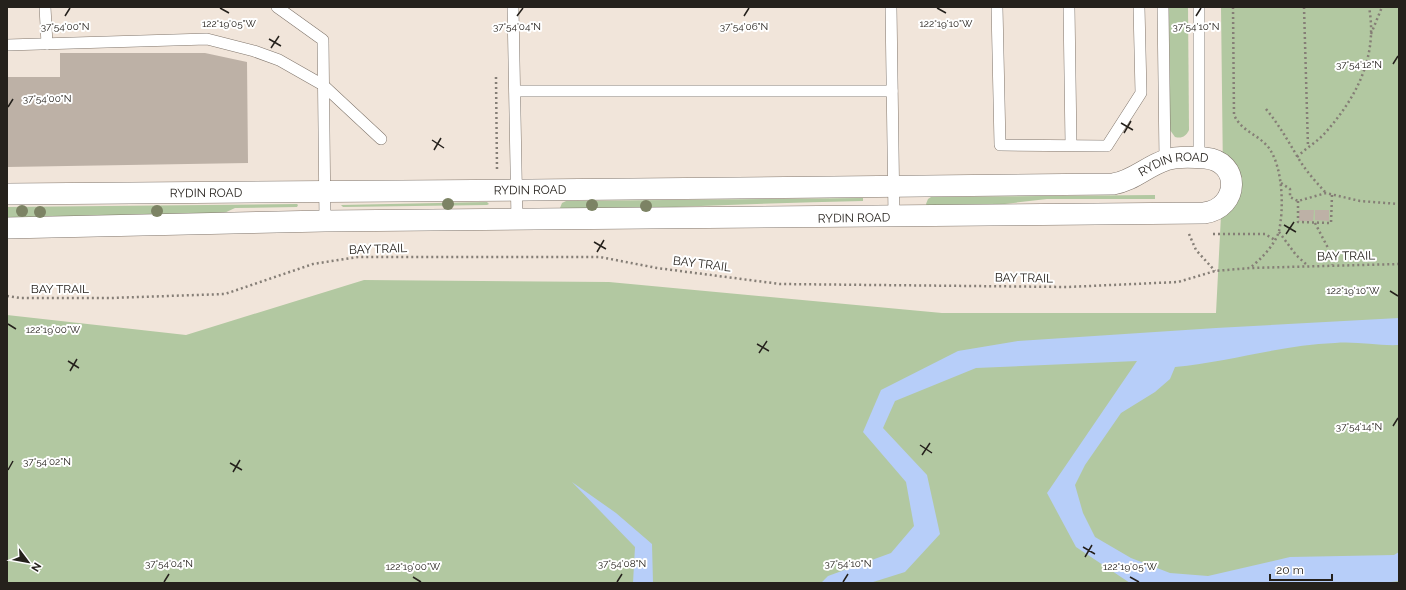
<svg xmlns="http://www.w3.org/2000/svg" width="1406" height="590" font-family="Raleway,sans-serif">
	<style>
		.green { fill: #b2c8a1 }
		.water { fill: #b7cef9 }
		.building { fill: #bdb1a6 }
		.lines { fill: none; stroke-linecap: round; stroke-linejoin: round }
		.lane-casing { stroke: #81766c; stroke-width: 12 }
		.street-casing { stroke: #81766c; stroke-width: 22 }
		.path { stroke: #857e76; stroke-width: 2.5; stroke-dasharray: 2 3; stroke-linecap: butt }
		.lane { stroke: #fff; stroke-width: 11 }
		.street { stroke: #fff; stroke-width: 21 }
		.tree { fill: #7c8364 }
		.ticks { fill: none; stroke: #25211c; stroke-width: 1.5 }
		.labels { text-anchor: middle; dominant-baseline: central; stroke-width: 4; stroke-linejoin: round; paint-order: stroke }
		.street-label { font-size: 12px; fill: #25211c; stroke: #fff }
		.ticks-label { font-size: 10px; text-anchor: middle; fill: #25211c; stroke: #fff; stroke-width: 4; stroke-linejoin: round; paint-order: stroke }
	</style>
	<rect width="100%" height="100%" fill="#f1e5da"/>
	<g class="green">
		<path d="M1169 7H1188L1189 130C1186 136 1182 139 1175 137L1170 130Z"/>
		<path d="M1221 7H1399V583H7V315L186 335 364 280 609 282 942 313H1216L1223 176Z"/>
		<path d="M1155 195V199H1047L987 206H927L926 204 928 199 931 197Z"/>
		<path d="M863 198V201C762 203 662 208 562 211L560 208 562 203 566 201Z"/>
		<path d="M487 202 489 204 487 205 343 207 341 205Z"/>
		<path d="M297 204 298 205 297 207 235 208 222 214 7 218V207Z"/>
	</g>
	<g class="water">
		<path d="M1399 318V345C1378 346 1356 341 1335 343 1281 345 1229 362 1175 367L1170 379 1155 392 1121 413 1085 465 1075 485 1083 513 1095 537 1131 558 1170 573 1208 576 1290 557 1394 555 1399 552V581L1383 583H1130L1076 547 1047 493 1137 361 976 368 895 401 883 428 927 475 940 534 905 572 870 583H821L828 576 891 553 914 526 906 482 863 432 881 390 958 351 1018 341 1216 328Z"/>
		<path d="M572 482 616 513 652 544 653 583H633L635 547Z"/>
	</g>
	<g class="building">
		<path d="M60 53H205L247 62 248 163 7 167V77H60Z"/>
		<path d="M1299 210H1314L1313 221H1299Z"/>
		<path d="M1315 210H1329V221L1315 220Z"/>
	</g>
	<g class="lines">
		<g class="lane-casing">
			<g id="lane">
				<path d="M45 7 47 44"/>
				<path d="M277 7 323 40 325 221"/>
				<path d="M513 7 517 221"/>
				<path d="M891 7 894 217"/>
				<path d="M997 7 1000 145 1107 146 1141 93 1139 7"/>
				<path d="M1069 7 1071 145"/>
				<path d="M1163 7 1165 160"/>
				<path d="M7 45 207 39 254 51 279 60 323 85 381 139"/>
				<path d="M515 91H892"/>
				<path d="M1199 158V7"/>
			</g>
		</g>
		<g class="street-casing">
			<g id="street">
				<path id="s1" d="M7 194C376 193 744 187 1113 184 1133 181 1147 166 1166 160 1177 156 1193 157 1205 158 1241 161 1240 208 1204 213L325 221 7 228"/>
			</g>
		</g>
		<g class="path">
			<path d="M1233 7 1234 115C1242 132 1258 134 1269 148 1283 168 1284 208 1279 231 1275 245 1261 259 1251 267"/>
			<path d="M1304 7 1308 147"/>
			<path d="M1371 34 1382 7"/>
			<path d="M496 77 497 170"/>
			<path d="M1266 109C1279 125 1287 139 1297 156 1305 170 1316 182 1326 193"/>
			<path d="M1297 157C1306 148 1317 142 1325 133 1357 97 1378 56 1369 7"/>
			<path d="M1281 183 1290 189V197L1298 201 1326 193 1360 201 1399 204"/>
			<path d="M1298 201V222L1331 223 1332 195"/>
			<path d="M1315 223 1328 248 1332 265"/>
			<path d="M1279 232 1296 255 1307 265"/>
			<path d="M1189 234 1196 250 1215 271"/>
			<path d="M1213 234H1265L1275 240"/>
			<path d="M7 296 20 298H111L225 294 313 264 358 257H600L657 268 780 284 1067 287 1178 282 1215 271 1250 268 1399 264"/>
		</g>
		<use href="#lane" class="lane"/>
		<use href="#street" class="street"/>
	</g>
	<g class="tree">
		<circle cx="448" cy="204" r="6"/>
		<circle cx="592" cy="205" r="6"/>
		<circle cx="646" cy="206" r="6"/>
		<circle cx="22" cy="211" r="6"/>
		<circle cx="157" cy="211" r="6"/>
		<circle cx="40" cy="212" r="6"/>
	</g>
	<path class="ticks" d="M220 8 229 13M937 8 946 13M65 16 70 8M517 16 523 8M744 16 749 8M1196 16 1201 8M269 39 281 46M271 48 279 36M1393 64 1398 56M8 107 13 99M1121 123 1133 130M1124 133 1131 121M432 140 444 148M434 150 441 138M1284 225 1296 232M1286 234 1294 222M594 242 606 249M597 252 604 240M1390 291 1398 296M8 324 16 329M757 344 769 351M759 353 767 341M68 361 79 368M70 371 77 359M1393 426 1398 418M920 445 932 453M922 455 930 443M230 463 242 470M8 470 13 461M233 472 240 460M1083 547 1095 554M1085 557 1092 545M413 577 421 582M1130 577 1139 582M164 582 169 574M617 582 622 574M843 582 848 574"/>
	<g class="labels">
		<g class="street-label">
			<text stroke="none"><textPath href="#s1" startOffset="1171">RYDIN ROAD</textPath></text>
			<text stroke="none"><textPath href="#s1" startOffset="523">RYDIN ROAD</textPath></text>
			<text stroke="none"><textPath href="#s1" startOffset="199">RYDIN ROAD</textPath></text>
			<text transform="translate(854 218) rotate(-1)">RYDIN ROAD</text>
			<text transform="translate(378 249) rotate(-2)">BAY TRAIL</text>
			<text transform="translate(1346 256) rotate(-1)">BAY TRAIL</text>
			<text transform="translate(702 264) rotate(7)">BAY TRAIL</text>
			<text transform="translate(1024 278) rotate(1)">BAY TRAIL</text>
			<text x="60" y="289">BAY TRAIL</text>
		</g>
	</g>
	<g class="ticks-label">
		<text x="229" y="27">122°19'05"W</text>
		<text x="946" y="27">122°19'10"W</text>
		<text x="65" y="30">37°54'00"N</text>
		<text x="517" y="30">37°54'04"N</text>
		<text x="744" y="30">37°54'06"N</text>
		<text x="1196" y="30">37°54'10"N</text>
		<text x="1359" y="68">37°54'12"N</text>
		<text x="47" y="102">37°54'00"N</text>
		<text x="1353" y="294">122°19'10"W</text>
		<text x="53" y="333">122°19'00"W</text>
		<text x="1359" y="430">37°54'14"N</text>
		<text x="47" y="465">37°54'02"N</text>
		<text x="169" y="567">37°54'04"N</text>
		<text x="622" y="567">37°54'08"N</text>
		<text x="848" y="567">37°54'10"N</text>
		<text x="413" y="570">122°19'00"W</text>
		<text x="1130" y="570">122°19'05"W</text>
	</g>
	<rect width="1406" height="590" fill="none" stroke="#25211c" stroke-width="16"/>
	<g transform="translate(28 562) rotate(122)" stroke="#ffffff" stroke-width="3" paint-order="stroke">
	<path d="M0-3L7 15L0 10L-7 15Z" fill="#25211c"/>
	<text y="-6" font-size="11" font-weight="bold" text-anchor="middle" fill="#25211c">N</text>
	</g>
	<path d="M1270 574v6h62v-6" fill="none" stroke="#25211c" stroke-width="2"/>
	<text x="1276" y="574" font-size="12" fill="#25211c" stroke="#ffffff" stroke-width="3" paint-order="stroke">20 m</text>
</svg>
